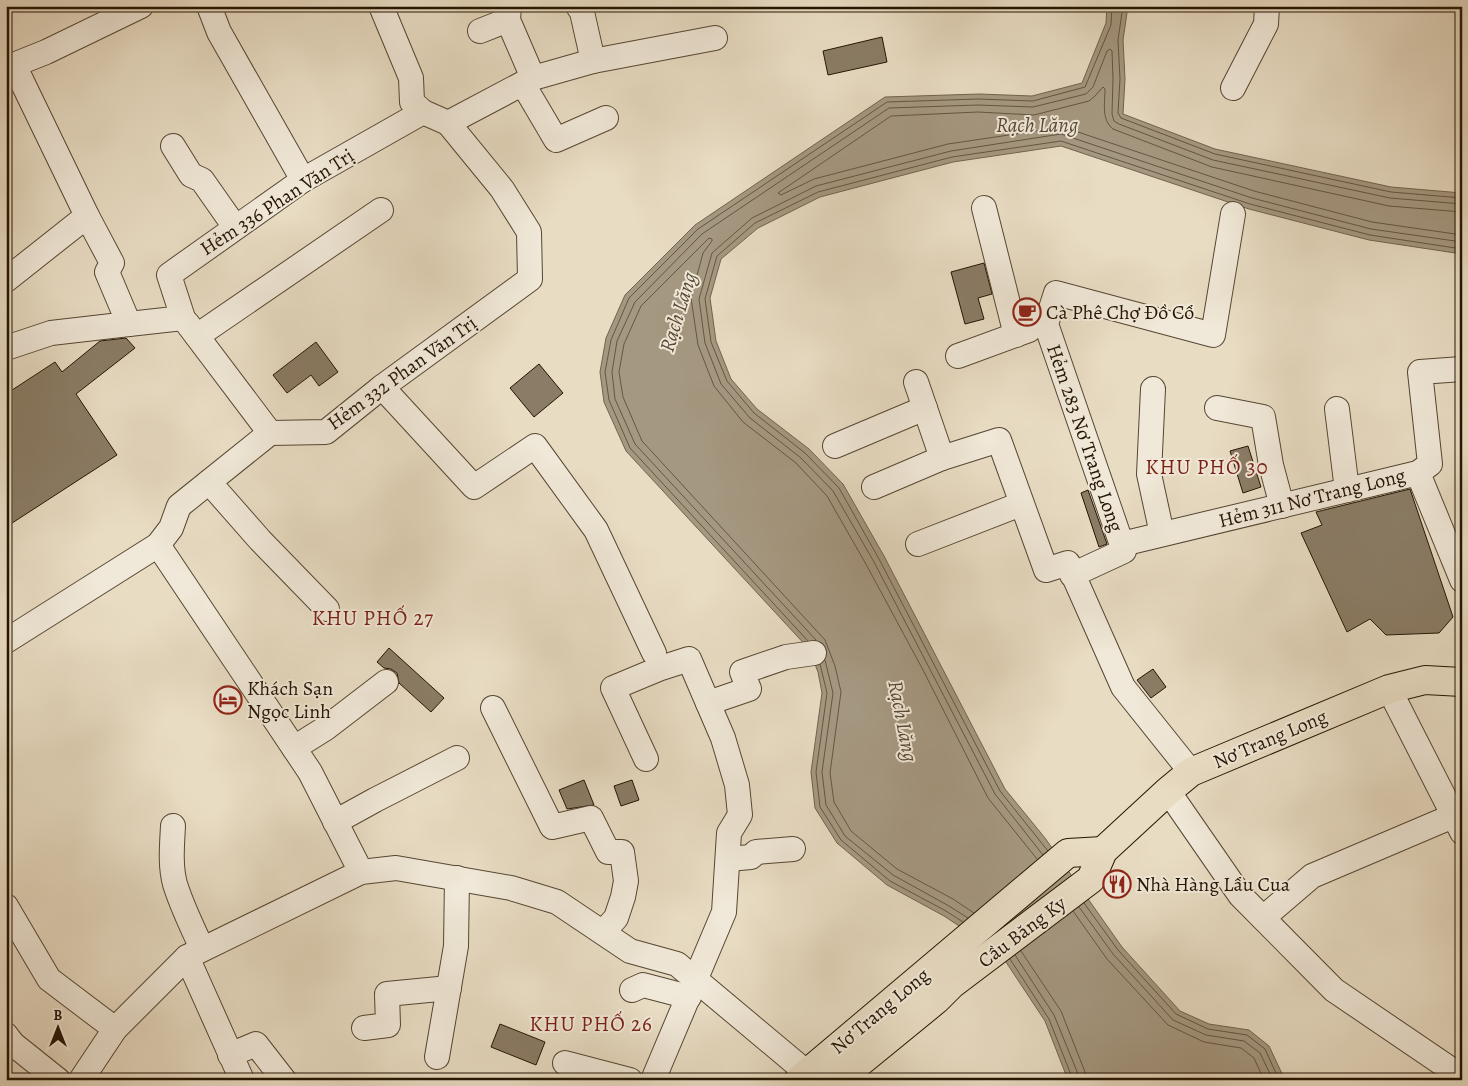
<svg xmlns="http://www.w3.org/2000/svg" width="1468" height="1086" font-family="Alegreya,serif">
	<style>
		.water { fill: #a59881; stroke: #71634e }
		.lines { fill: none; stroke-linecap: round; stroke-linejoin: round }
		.shore { stroke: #645642; stroke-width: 1 }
		.building { fill: #8a7c66; stroke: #241402 }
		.minor-casing { stroke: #554632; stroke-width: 26 }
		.major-casing { stroke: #241402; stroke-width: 30 }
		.minor { stroke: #f0e8d8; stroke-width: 24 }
		.major { stroke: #e8dcc3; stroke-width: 28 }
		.labels { text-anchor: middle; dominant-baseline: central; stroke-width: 4; stroke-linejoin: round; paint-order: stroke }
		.street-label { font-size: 20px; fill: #241402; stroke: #f0e8d8 }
		.poi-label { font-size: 20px; fill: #241402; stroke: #f0e8d8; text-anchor: start }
		.water-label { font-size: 21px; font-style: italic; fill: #584935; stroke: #f0e8d8 }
		.neighbourhood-label { font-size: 21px; letter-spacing: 1px; fill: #7a1f14; stroke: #f0e8d8 }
	</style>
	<rect width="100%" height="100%" fill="#e8dcc3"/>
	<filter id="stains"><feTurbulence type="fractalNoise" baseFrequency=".004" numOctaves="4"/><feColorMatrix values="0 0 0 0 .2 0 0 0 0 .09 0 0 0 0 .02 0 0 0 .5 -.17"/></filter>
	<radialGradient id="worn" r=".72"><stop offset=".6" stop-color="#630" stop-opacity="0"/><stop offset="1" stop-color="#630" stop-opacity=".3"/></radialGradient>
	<path class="water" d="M1107 6H1128L1123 40 1125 79 1123 114 1215 149 1391 187 1462 193V254L1369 240 1249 209 1061 146 953 162 820 197 758 228 721 259 710 298 716 341 731 379 757 409 809 449 843 484 884 556 1005 789 1045 838 1122 947 1180 1011 1209 1024 1249 1030 1269 1046 1285 1080H1068L1045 1021 1000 953 944 916 887 885 837 843 815 808 811 772 822 693 818 672 809 649 626 451 604 402 600 372 606 338 625 295 695 225 885 97 979 94 1032 96 1082 83 1106 23Z"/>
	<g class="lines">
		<g class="shore">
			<path d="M1123 6 1118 40 1120 79 1118 113 1121 118 1215 154 1391 192 1462 198"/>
			<path d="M1462 212 1389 206 1212 167 1113 129C1101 119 1105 104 1105 89L1103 87 1095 96 1089 101 1034 115 978 112 891 116 778 193 781 195 814 179 948 144 1063 127 1254 191 1372 222 1462 235"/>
			<path d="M816 640 635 444 615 399 612 372 617 341 635 302 702 234 889 108 978 105 1033 107 1086 94 1093 87 1107 51 1110 49 1112 51 1113 79 1112 114 1114 121 1119 124 1213 160 1390 198 1462 204"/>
			<path d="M808 641 630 448 609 400 605 372 611 340 629 298 698 229 887 102 978 99 1033 101 1085 87 1111 25 1112 6"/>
			<path d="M825 660 833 693 822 772 826 805 845 836 893 875 949 906 968 918"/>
			<path d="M820 664 827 693 816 772 820 807 841 840 890 881 946 911 963 922"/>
			<path d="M1048 851 1000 791 879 559 839 488 805 453 754 413 727 381 711 342 705 299 717 256 755 223 818 192 952 157 1061 141 1250 204 1370 235 1462 249"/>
			<path d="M1043 855 995 794 874 562 833 491 801 458 750 418 721 384 705 343 699 299 712 253 752 218 816 186 951 151 1061 134 1252 198 1371 229 1462 242"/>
			<path d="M1084 903 1118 950 1176 1014 1208 1029 1247 1035 1265 1049 1279 1080"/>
			<path d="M1079 907 1113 954 1173 1020 1206 1035 1244 1041 1260 1053 1273 1080"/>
			<path d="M1073 911 1107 959 1168 1025 1204 1042 1241 1048 1254 1058 1264 1080"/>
			<path d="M974 913 953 899 897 869 851 831 834 802 830 773 841 692 835 666 825 640 642 441 623 397 619 372 624 344 641 306 709 238 712 239V241L703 253 691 298 698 345 714 386 743 422 796 463 827 496 867 566 923 670 988 798 1037 859"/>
			<path d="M1021 951 1061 1011 1085 1072 1086 1080"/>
			<path d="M1015 955 1054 1015 1078 1074 1079 1080"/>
			<path d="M1010 959 1049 1019 1073 1080"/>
		</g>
	</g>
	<g class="building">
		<path d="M882 37 887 62 828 75 823 51Z"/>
		<path d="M984 263 992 294 978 298 984 319 965 324 951 272Z"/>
		<path d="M126 338 135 348 76 394 117 455 6 527V394L55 362 62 372 100 341Z"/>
		<path d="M316 342 338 372 319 386 311 375 287 393 273 375Z"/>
		<path d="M539 364 563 393 534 417 510 388Z"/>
		<path d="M1248 446 1261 487 1243 493 1230 451Z"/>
		<path d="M1410 489 1453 617 1439 633 1386 635 1370 619 1347 632 1301 533 1322 525 1316 512Z"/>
		<path d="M1088 490 1107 544 1099 547 1081 493Z"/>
		<path d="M389 648 444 698 431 712 399 683 397 673 391 669 384 668 377 662Z"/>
		<path d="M1153 669 1166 687 1151 698 1137 680Z"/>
		<path d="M584 780 594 805 567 809 559 790Z"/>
		<path d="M632 780 639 800 621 806 614 786Z"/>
		<path d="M500 1024 545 1042 536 1065 491 1047Z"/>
	</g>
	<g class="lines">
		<g class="minor-casing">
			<g id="minor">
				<path d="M209 6 219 32 303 180"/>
				<path d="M381 6 411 78 412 102 423 112"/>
				<path d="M509 6 508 20 533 78"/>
				<path d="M578 6 582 12 593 61"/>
				<path d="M480 31 508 20"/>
				<path d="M14 65 87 216"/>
				<path d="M6 68 46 52 141 6"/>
				<path d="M523 84 556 140 606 118"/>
				<path d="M1233 88 1266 24 1267 6"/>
				<path d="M173 146 191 175 202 180 235 227"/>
				<path d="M984 208 1016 335"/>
				<path d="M6 280 87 216 112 263 107 272 129 324 183 318 169 275 303 180 423 112 448 123 533 78 593 61 715 38"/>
				<path d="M187 323 270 433"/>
				<path d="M197 336 381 210"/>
				<path d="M6 348 51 333 129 324"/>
				<path d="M958 356 1029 330"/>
				<path d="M916 382 942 458 999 440 1046 570 1068 563 1123 687 1191 772"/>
				<path d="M382 387 474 487 535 446 596 530 654 653"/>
				<path d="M1153 389 1149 474 1162 534"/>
				<path d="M1217 408 1263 417 1271 465 1282 506"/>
				<path d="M1337 409 1347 490"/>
				<path d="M835 446 925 408"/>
				<path d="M1418 473 1462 580"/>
				<path d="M209 482 260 540 327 609"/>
				<path d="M874 487 942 458"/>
				<path d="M918 544 1021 504"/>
				<path d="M1122 544 1418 473 1430 464 1420 372 1462 369"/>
				<path d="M158 545 310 772 361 872"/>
				<path d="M1072 575 1124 551 1046 324 1056 293 1213 335 1233 214"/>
				<path d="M6 641 158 545 171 528 179 506 270 433 326 432 382 387 530 279 529 232 502 189 448 123"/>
				<path d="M1389 689 1462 832"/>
				<path d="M708 703 749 689 742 672 786 657 814 653"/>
				<path d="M493 708 552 827 591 818 608 852H622L626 881 623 897 616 918 603 932"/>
				<path d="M294 748 326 728 386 682"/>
				<path d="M646 759 613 688 661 668 689 659 723 738 737 785 740 815 729 833 724 912 653 1080"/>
				<path d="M1168 791 1240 895 1334 990 1462 1077"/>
				<path d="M335 822 375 800 457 758"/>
				<path d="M173 826C172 845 170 866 175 884 182 907 193 928 202 949"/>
				<path d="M728 859 751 857 756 852 793 849"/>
				<path d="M6 906 49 979 115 1029"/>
				<path d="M1263 918 1312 876 1453 816"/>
				<path d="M187 957 242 1080"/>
				<path d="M632 990 643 985 689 997"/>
				<path d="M364 1028 388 1025 387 994 449 988"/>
				<path d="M6 1035 13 1044 58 1080"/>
				<path d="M230 1055 256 1044 284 1080"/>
				<path d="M437 1057 456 946 457 878"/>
				<path d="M565 1063 630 1080"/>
				<path d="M81 1080 115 1029 187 957 361 872 396 868 511 888 557 902 630 951 677 964 806 1072"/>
			</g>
		</g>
		<g class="major-casing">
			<g id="major">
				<path d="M799 1080 1068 853 1103 851"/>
				<path d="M838 1080 936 1000 952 984 1091 879 1103 851 1168 791 1191 772 1389 689 1425 680 1462 682"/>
			</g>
		</g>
		<use href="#minor" class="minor"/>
		<use href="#major" class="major"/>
	</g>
	<defs>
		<g id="cafe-ring" transform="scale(1.4375)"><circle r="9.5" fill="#f0e8d8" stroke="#8f2418" stroke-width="1.5"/><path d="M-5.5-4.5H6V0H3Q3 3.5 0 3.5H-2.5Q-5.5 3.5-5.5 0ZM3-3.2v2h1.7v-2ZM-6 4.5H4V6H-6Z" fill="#8f2418"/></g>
		<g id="hotel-ring" transform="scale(1.4375)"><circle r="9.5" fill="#f0e8d8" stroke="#8f2418" stroke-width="1.5"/><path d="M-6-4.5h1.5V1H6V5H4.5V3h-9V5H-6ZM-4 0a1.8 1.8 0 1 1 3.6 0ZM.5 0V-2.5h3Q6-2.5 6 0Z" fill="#8f2418"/></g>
		<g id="restaurant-ring" transform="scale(1.4375)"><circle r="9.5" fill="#f0e8d8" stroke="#8f2418" stroke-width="1.5"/><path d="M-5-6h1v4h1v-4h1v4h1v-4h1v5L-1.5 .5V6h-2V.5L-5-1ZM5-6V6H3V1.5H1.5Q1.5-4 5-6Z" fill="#8f2418"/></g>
	</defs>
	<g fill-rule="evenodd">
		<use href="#cafe-ring" x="1027" y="312"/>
		<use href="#hotel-ring" x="228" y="700"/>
		<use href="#restaurant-ring" x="1117" y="884"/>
	</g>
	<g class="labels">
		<g class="street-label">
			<text transform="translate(277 202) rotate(-33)">Hẻm 336 Phan Văn Trị</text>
			<text transform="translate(402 373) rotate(-36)">Hẻm 332 Phan Văn Trị</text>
			<text transform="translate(1085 438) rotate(71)">Hẻm 283 Nơ Trang Long</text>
			<text transform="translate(1312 498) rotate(-14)">Hẻm 311 Nơ Trang Long</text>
			<text transform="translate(1270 739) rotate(-23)">Nơ Trang Long</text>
			<text transform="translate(1022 932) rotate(-37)">Cầu Băng Ky</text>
			<text transform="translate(880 1011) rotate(-40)">Nơ Trang Long</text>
		</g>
		<g class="poi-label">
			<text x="1046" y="312">Cà Phê Chợ Đồ Cổ</text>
			<text x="247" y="688">Khách Sạn<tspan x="247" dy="23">Ngọc Linh</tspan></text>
			<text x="1136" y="884">Nhà Hàng Lẩu Cua</text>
		</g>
		<g class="water-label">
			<text x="1037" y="125">Rạch Lăng</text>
			<text transform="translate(678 312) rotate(-73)">Rạch Lăng</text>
			<text transform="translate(903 721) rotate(79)">Rạch Lăng</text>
		</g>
		<g class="neighbourhood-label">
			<text x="1207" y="467">KHU PHỐ 30</text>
			<text x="373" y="618">KHU PHỐ 27</text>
			<text x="591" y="1024">KHU PHỐ 26</text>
		</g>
	</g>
	<rect width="1468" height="1086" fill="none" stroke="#e8dcc3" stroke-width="25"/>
	<rect x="8" y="8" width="1453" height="1071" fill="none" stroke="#241402" stroke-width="2.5"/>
	<rect x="12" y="12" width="1443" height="1061" fill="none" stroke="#241402"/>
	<g transform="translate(58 1028)" stroke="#f0e8d8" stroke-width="4" paint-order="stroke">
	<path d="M0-4L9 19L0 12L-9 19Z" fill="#241402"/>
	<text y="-8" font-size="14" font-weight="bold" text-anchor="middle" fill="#241402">B</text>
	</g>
	<rect width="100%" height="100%" filter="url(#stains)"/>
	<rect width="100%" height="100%" fill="url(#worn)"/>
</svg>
